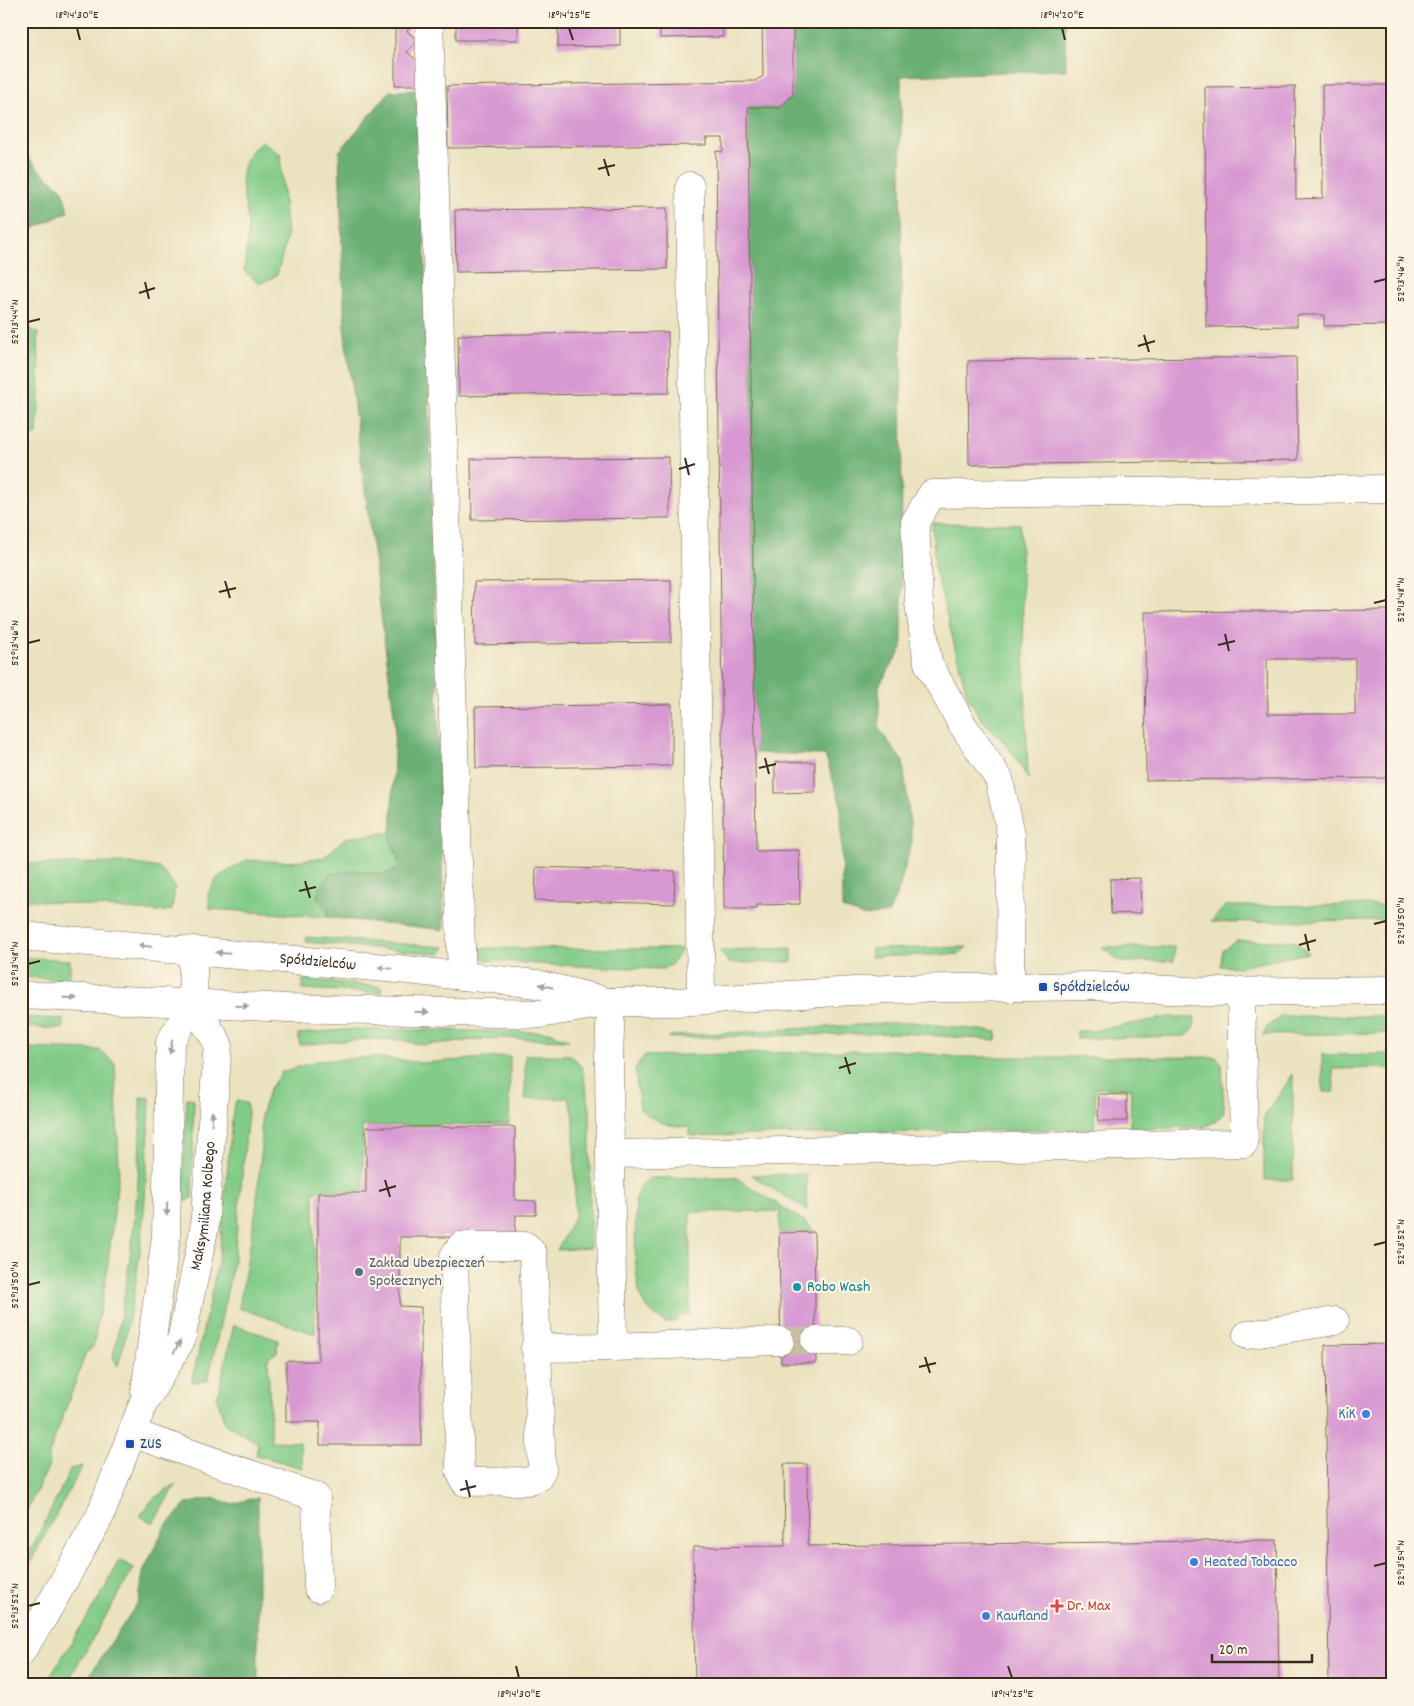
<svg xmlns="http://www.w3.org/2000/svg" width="1414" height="1706" font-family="Dekko,sans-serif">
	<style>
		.green { fill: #83cc88; stroke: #5f7b53 }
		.forest { fill: #6ab074; stroke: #526d49 }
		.building { fill: #d899d3; fill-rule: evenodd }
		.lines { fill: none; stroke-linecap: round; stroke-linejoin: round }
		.minor-tunnel { stroke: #c8bda0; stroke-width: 28; stroke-dasharray: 28 14; stroke-linecap: butt }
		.minor-casing { stroke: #796a57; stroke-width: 29 }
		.minor { stroke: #fff; stroke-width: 28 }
		.oneway { fill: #a79f9a }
		.ticks { fill: none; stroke: #3b2a1e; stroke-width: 2 }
		.transit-dot { fill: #1a4fb4; stroke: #fcf5e5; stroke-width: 2 }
		.service-dot { fill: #5c6f8a; stroke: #fcf5e5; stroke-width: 2 }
		.culture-dot { fill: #0f9aa8; stroke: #fcf5e5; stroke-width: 2 }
		.shop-dot { fill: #3f7fe0; stroke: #fcf5e5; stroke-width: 2 }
		.health-dot { fill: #e0444e; stroke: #fcf5e5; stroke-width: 2 }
		.labels { text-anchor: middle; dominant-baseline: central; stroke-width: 4.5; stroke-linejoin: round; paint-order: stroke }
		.street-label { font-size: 16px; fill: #3b2a1e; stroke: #fcf5e5 }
		.transit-label { font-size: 16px; fill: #164399; stroke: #fcf5e5; text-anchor: start }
		.service-label { font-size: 16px; fill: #4e5e75; stroke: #fcf5e5; text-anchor: start }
		.culture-label { font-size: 16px; fill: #0d838f; stroke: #fcf5e5; text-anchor: start }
		.shop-label { font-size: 16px; fill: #366cbe; stroke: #fcf5e5; text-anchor: start }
		.health-label { font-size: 16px; fill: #be3a42; stroke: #fcf5e5; text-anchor: start }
		.neatline { fill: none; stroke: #3b2a1e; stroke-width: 2 }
		.ticks-label { font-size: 12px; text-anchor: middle; fill: #3b2a1e }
	</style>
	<rect width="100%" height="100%" fill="#fcf5e5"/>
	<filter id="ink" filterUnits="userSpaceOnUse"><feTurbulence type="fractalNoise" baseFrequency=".02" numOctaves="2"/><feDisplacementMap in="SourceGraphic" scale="10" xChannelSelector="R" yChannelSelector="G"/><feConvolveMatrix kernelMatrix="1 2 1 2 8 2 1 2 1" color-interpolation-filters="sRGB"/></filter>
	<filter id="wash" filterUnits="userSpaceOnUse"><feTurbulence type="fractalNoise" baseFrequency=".0096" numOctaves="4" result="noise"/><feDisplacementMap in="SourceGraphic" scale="20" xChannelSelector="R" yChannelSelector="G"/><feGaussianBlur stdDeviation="1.12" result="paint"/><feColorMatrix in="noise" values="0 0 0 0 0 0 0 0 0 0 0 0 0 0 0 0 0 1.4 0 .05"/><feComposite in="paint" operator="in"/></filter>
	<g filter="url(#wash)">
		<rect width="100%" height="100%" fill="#ebe2c0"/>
		<g class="green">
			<path d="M262 141 280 154 287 237 277 275 260 284 244 271C245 257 248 242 248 228 247 191 228 170 262 141Z"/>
			<path d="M21 325 38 333 40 393 37 434 21 441Z"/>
			<path d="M932 523 1020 524 1028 779 1015 756 998 735 981 719 967 695 935 569Z"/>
			<path d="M392 832C391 845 398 855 400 868L383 875 355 870 326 917 210 909 208 893 218 877 247 860 290 862 325 857 345 838Z"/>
			<path d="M129 863 160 868 175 887 172 910 158 912 21 899V864Z"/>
			<path d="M1393 905V920L1211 922 1225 906Z"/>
			<path d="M306 937 445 947 440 954 306 942Z"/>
			<path d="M1236 941H1295L1308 953 1240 967 1220 966 1223 950Z"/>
			<path d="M967 947 959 954 871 957V949Z"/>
			<path d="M1102 947H1174V961L1120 962Z"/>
			<path d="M476 948 682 949 671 965 662 969 551 965 487 960 479 955Z"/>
			<path d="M792 948V962L729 963 719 950Z"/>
			<path d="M21 957 70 960V980L21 977Z"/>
			<path d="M303 979 382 987V993L302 989Z"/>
			<path d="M1281 1016H1393V1033L1263 1035 1267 1027Z"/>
			<path d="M21 1017 63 1019V1029L21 1027Z"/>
			<path d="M1169 1017H1195L1194 1029 1186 1036 1077 1039V1031H1092Z"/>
			<path d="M911 1022 997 1032 996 1040 900 1033 669 1038 670 1036Z"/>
			<path d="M355 1029 549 1032 569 1040 498 1038 422 1045 401 1040 366 1039 300 1045 298 1034Z"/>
			<path d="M21 1048 99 1050 115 1063 119 1169 106 1279 93 1347 86 1353 49 1454 50 1464 21 1521Z"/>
			<path d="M892 1050 957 1057H1216L1222 1064 1224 1113 1216 1121 1204 1127 1130 1129 1131 1088H1096L1094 1129 690 1136V1127C669 1126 656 1123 640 1109L635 1070 644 1056Z"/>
			<path d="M1393 1054V1068L1333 1069 1334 1092H1323L1322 1055Z"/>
			<path d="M525 1055H571L582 1068 590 1110V1248L557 1250 575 1216 574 1119 569 1098 525 1099Z"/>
			<path d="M510 1056 509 1124 362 1126 364 1191H314L315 1334 239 1308 256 1209 261 1155V1116L269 1090 282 1072 317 1061 374 1057 423 1063Z"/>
			<path d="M1293 1074V1180H1264V1117Z"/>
			<path d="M140 1097 150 1098C147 1189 142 1278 118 1366L113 1357C130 1271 142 1185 140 1097Z"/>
			<path d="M187 1098 194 1099 192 1198 187 1201 182 1198Z"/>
			<path d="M236 1101 246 1103 248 1112 234 1259 208 1381 192 1382 219 1257 233 1110Z"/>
			<path d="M806 1174 807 1210 751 1175 805 1174Z"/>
			<path d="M735 1177 807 1223 814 1232 779 1233 780 1211 690 1212V1314L681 1315 676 1321 665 1323C657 1317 648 1311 643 1302 632 1282 636 1222 636 1197L640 1186 650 1178Z"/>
			<path d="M234 1325 278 1340 277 1352 268 1358 271 1441 300 1442 303 1468 256 1455 258 1443 225 1424 217 1398Z"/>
			<path d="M82 1466 21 1580V1563L33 1546 71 1469Z"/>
			<path d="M176 1484 153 1523 140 1516 153 1499Z"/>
			<path d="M119 1560 134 1568 72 1674 65 1685H45L104 1590Z"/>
		</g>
		<g class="forest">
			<path d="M793 21H1065L1066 70 901 76 902 648 879 686V729L903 762 912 841 900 885 889 913 863 916 842 908 841 805 825 755 755 753 748 107 779 108 793 95Z"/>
			<path d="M420 90 444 930 326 917 328 910 317 898 319 888 330 874 355 870 383 875 400 868 397 855 391 842 395 722 345 336 339 152 390 91Z"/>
			<path d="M21 149 39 170 63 190 68 212 24 233H21Z"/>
			<path d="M258 1497V1685H83L139 1601 143 1572 164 1528 186 1504 213 1498 232 1504Z"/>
		</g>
		<g id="blocks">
			<g class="building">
				<path d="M395 21H415L407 31 417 40 407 52 418 61V85H395Z"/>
				<rect x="456" y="21" width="62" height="19"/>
				<path d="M558 21H620V46L558 47Z"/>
				<path d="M660 21H723V37L660 38Z"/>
				<path d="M762 21H793V95L779 108 748 107 756 851 799 850 800 904 757 905V909H724L716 151 723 152V138H706V145L448 148 447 86 755 81 763 76Z"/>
				<path d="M1322 85H1393V325L1324 326V315H1297V326L1206 327 1205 87 1295 86 1296 199 1323 198Z"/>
				<path d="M667 208V269L456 272 455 210Z"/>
				<path d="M668 332 669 393 459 396 458 335Z"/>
				<path d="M1296 357 1298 460 969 465 968 361Z"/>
				<path d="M669 457 670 518 472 520 471 459Z"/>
				<path d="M671 580V642L475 645 474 582Z"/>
				<path d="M1393 610V778L1146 780 1145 612ZM1267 659H1355V714H1268Z"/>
				<path d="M672 704V766L476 768 475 707Z"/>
				<path d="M775 762H815V792L775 793Z"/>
				<path d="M536 867 675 871 674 904 535 900Z"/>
				<path d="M1140 878 1141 913 1111 914 1110 879Z"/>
				<path d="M1099 1094 1127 1095V1121H1098Z"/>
				<path d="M366 1127H515V1200L536 1201V1215H516L515 1237H400V1306L421 1307V1445H320V1422H286V1361H318V1193H366Z"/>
				<path d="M814 1232 816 1363H781L779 1233Z"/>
				<path d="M1393 1344V1685H1329L1325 1345Z"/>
				<path d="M784 1464H807L808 1546 1277 1540 1279 1685H695L693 1547 785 1546Z"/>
			</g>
		</g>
	</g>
	<g filter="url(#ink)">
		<use href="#blocks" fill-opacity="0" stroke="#796a57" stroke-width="1"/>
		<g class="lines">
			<path class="minor-tunnel" d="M780 1341H815"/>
			<g class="minor-casing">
				<g id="minor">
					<path d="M429 21 462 976"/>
					<path d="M690 186 701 1000"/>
					<path id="s1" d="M21 936 398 969 537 984 599 999"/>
					<path d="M1010 988 1011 834 999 779 962 724 928 663 919 603 915 522 932 494 1393 489"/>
					<path d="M21 995 288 1008 540 1014 611 1002H675L888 989 1094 986 1206 992 1393 990"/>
					<path d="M611 1002 609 1058 610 1154 1244 1143 1241 991"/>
					<path d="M461 1246H526L533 1254 542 1470 538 1477 527 1481 465 1482 460 1471 454 1256Z"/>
					<path d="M1247 1335 1335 1321"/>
					<path d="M815 1341H848"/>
					<path d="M613 1347 780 1341"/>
					<path d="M535 1348 613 1347 610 1154"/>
					<path d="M145 1392 166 1236 170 1042 193 1004"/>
					<path d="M132 1433 316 1497 318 1588"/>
					<path id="s2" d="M21 1652 44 1616 100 1516 143 1404 181 1340 204 1230 218 1043 193 1004V950"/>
				</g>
			</g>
			<use href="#minor" class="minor"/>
		</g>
		<defs><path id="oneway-solid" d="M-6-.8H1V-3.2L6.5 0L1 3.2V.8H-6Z" transform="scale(1.25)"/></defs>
		<g class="oneway">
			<use href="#oneway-solid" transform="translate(145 946) rotate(-175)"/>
			<use href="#oneway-solid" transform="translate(223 953) rotate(-175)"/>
			<use href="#oneway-solid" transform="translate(385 968) rotate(-175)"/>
			<use href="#oneway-solid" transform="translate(546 986) rotate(-166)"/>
			<use href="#oneway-solid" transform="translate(70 998) rotate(4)"/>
			<use href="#oneway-solid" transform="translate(242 1006) rotate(2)"/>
			<use href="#oneway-solid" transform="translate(422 1012) rotate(2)"/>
			<use href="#oneway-solid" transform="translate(171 1047) rotate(100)"/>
			<use href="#oneway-solid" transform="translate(212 1118) rotate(-87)"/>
			<use href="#oneway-solid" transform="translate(167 1209) rotate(92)"/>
			<use href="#oneway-solid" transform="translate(177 1347) rotate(-60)"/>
		</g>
	</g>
	<path class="ticks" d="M77 28 80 40M569 28 573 40M1062 28 1065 40M604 159 609 176M598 169 615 165M145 282 149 299M1374 282 1386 279M139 293 155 288M28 322 40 319M1144 335 1149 352M1138 346 1155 341M685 458 689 475M679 469 695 464M225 581 230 598M219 592 236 588M1374 603 1386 600M1225 634 1229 651M28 643 40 640M1218 645 1235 641M765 758 769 774M759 768 776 764M305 881 310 898M299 891 316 887M1374 924 1386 921M1305 934 1309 951M1299 945 1316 940M28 964 40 961M845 1057 850 1074M839 1068 856 1063M385 1180 390 1197M379 1191 396 1186M1374 1245 1386 1242M28 1285 40 1282M925 1357 930 1373M919 1367 936 1363M466 1480 470 1497M460 1490 476 1486M1374 1566 1386 1563M28 1606 40 1603M516 1666 519 1678M1008 1666 1012 1678"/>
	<g class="transit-dot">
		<rect x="1038" y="982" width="10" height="10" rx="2.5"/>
		<rect x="125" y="1439" width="10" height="10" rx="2.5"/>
	</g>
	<circle class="service-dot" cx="359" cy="1272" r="5"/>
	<circle class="culture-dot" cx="797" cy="1287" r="5"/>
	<g class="shop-dot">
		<circle cx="1366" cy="1414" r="5"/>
		<circle cx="1194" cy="1562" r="5"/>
		<circle cx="986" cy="1616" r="5"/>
	</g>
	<path class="health-dot" d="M1054.5 1598.5h5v5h5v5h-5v5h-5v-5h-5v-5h5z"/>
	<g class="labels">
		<g class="street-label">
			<text stroke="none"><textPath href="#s1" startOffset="298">Spółdzielców</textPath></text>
			<text stroke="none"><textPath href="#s2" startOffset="488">Maksymiliana Kolbego</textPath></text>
		</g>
		<g class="transit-label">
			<text x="1053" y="987">Spółdzielców</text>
			<text x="140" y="1444">ZUS</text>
		</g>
		<g class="service-label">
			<text x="369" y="1263">Zakład Ubezpieczeń<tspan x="369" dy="18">Społecznych</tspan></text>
		</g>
		<g class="culture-label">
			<text x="807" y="1287">Robo Wash</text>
		</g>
		<g class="shop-label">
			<text x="1356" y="1414" text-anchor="end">KiK</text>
			<text x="1204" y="1562">Heated Tobacco</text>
			<text x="996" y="1616">Kaufland</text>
		</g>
		<g class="health-label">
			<text x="1067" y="1606">Dr. Max</text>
		</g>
	</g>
	<rect width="1414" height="1706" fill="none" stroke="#fcf5e5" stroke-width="55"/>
	<path d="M1212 1654v8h100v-8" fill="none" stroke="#3b2a1e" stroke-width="2.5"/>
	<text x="1219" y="1654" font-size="15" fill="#3b2a1e" stroke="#fcf5e5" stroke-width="4" paint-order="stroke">20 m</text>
	<rect x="28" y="28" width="1358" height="1650" class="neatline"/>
	<g class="ticks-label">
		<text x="77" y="18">18°14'30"E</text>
		<text x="569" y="18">18°14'25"E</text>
		<text x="1062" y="18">18°14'20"E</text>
		<text transform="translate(1400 279) rotate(-90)" y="4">52°13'46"N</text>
		<text transform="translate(14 322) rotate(-90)" y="4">52°13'44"N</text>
		<text transform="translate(1400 600) rotate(-90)" y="4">52°13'48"N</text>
		<text transform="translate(14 643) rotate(-90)" y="4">52°13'46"N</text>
		<text transform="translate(1400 921) rotate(-90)" y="4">52°13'50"N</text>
		<text transform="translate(14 964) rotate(-90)" y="4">52°13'48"N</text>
		<text transform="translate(1400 1242) rotate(-90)" y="4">52°13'52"N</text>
		<text transform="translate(14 1285) rotate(-90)" y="4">52°13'50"N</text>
		<text transform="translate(1400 1563) rotate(-90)" y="4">52°13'54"N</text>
		<text transform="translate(14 1606) rotate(-90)" y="4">52°13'52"N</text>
		<text x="519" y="1697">18°14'30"E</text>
		<text x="1012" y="1697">18°14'25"E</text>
	</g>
</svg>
